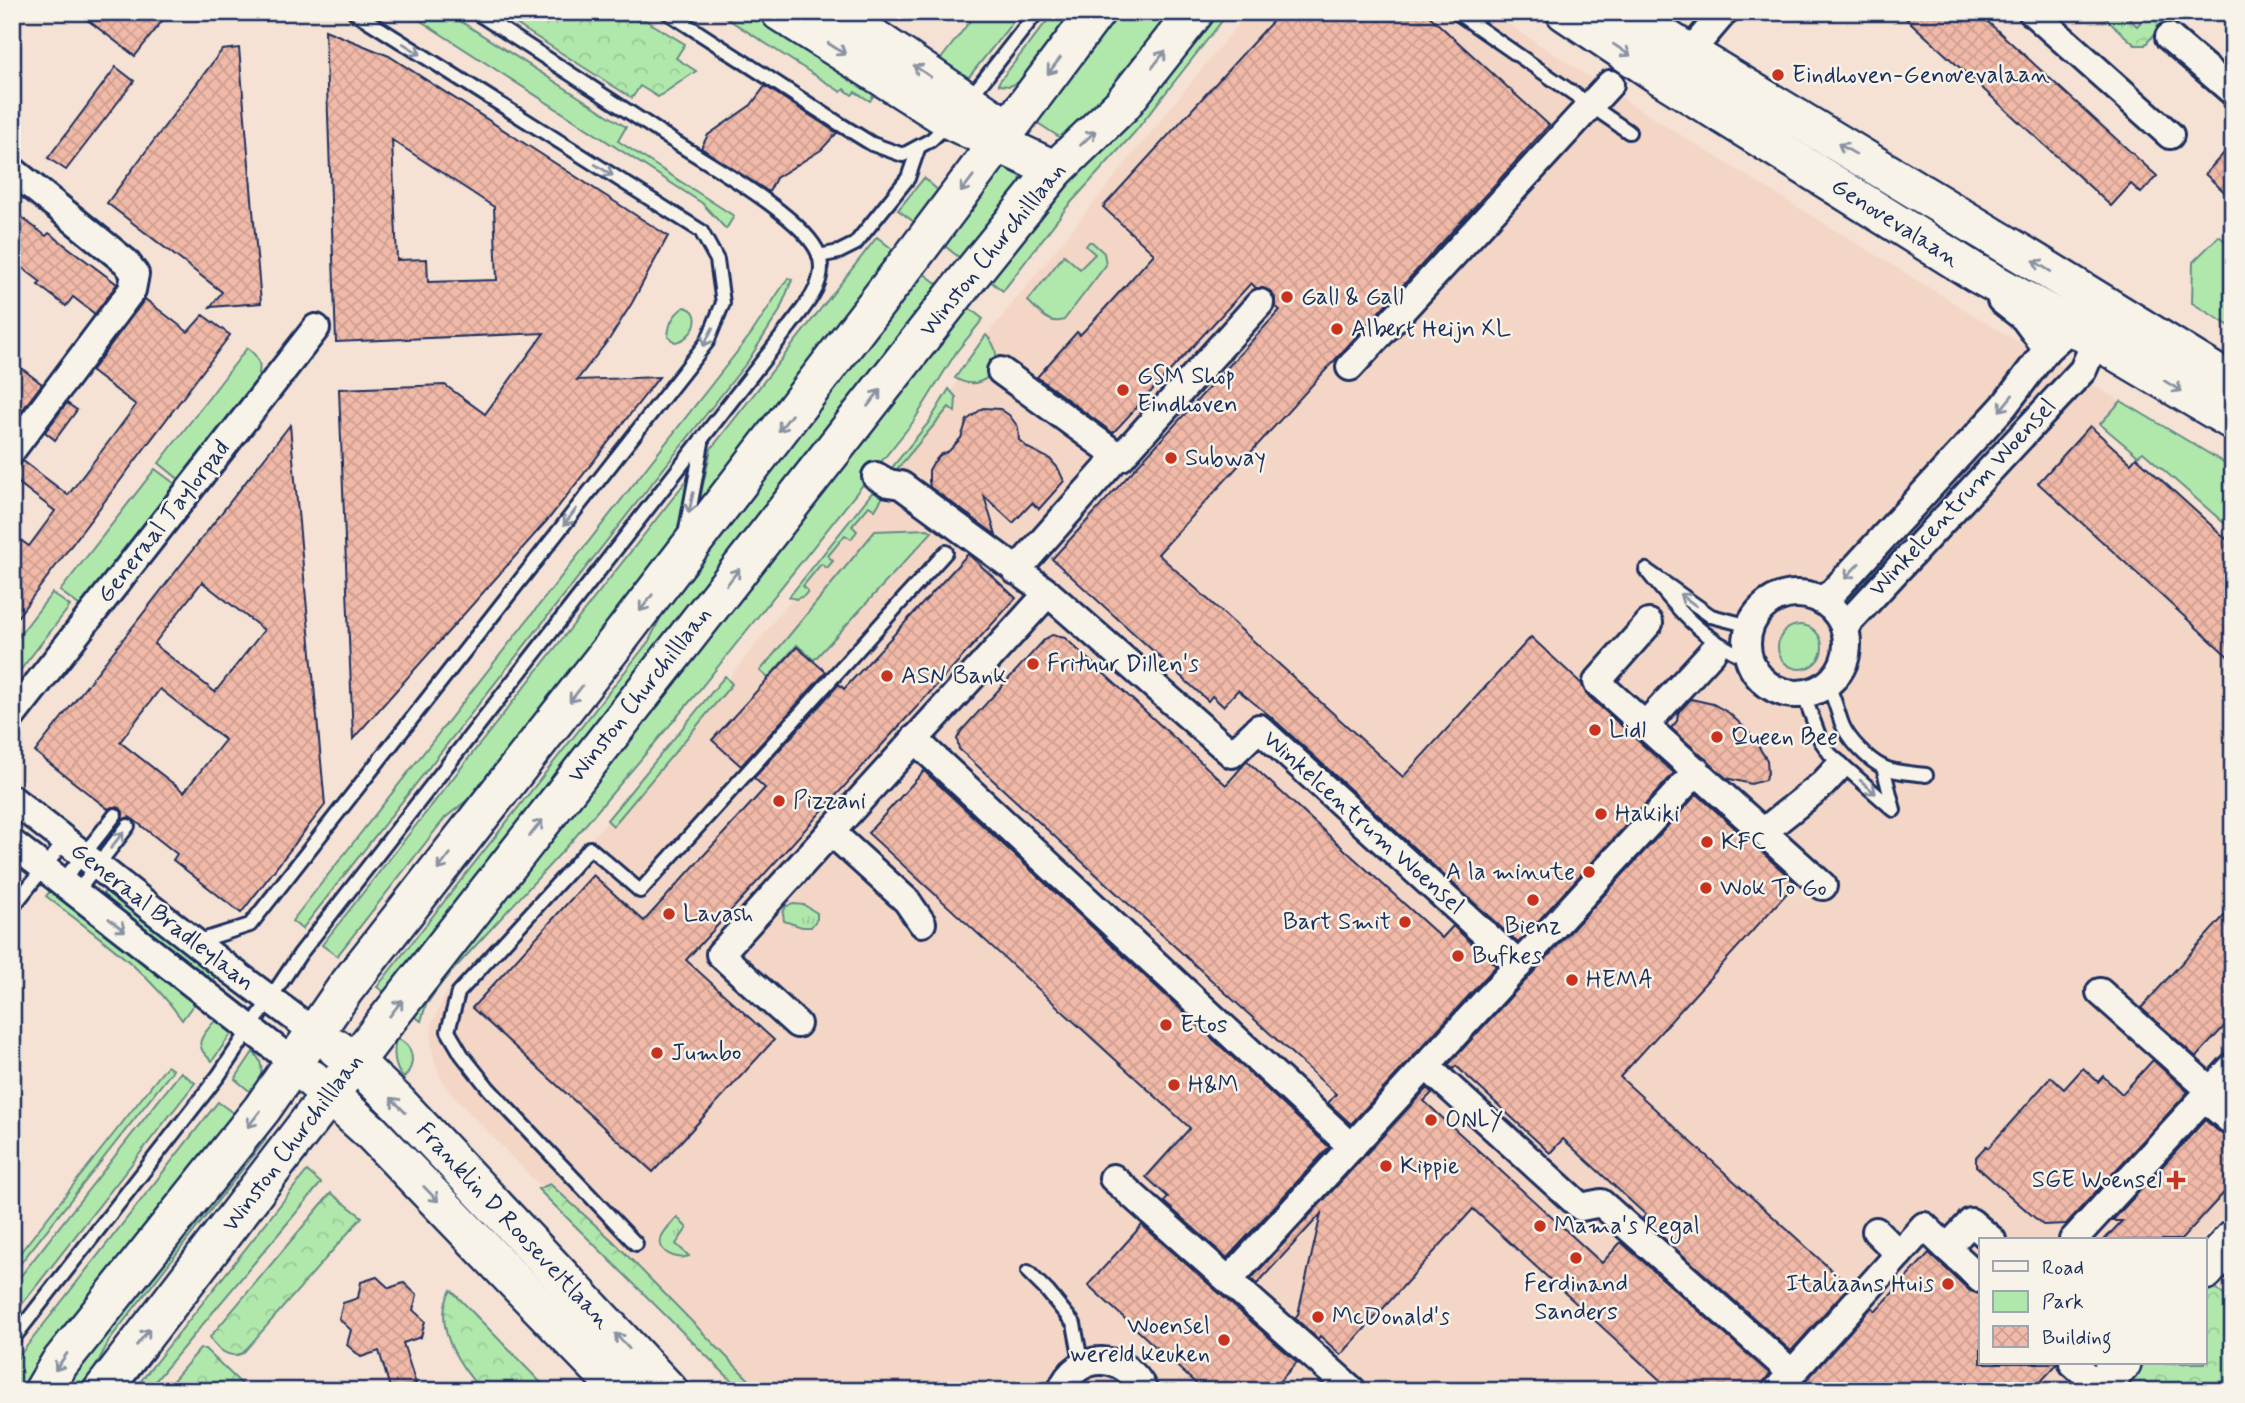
<svg xmlns="http://www.w3.org/2000/svg" width="2245" height="1403" font-family="Mynerve,sans-serif">
	<style>
		.built { fill: #f4d6c6 }
		.green { fill: #b0e8ac; stroke: #668c85; stroke-width: 2 }
		.forest { fill: url(#forest-crowns); stroke: #668c85; stroke-width: 2 }
		.park { fill: url(#park-tufts); stroke: #668c85; stroke-width: 2 }
		.building { fill: url(#building-cross-hatch); stroke: #1b2f5e; stroke-width: 2; fill-rule: evenodd }
		.lines { fill: none; stroke-linecap: round; stroke-linejoin: round }
		.lane-casing { stroke: #1b2f5e; stroke-width: 18 }
		.street-casing { stroke: #1b2f5e; stroke-width: 32 }
		.secondary-casing { stroke: #1b2f5e; stroke-width: 42 }
		.lane { stroke: #f7f3e8; stroke-width: 12 }
		.street { stroke: #f7f3e8; stroke-width: 26 }
		.secondary { stroke: #f7f3e8; stroke-width: 37 }
		.oneway { stroke: #8991a3 }
		.poi-dot { fill: #c8321e; stroke: #f7f3e8; stroke-width: 2.5 }
		.labels { text-anchor: middle; dominant-baseline: central; stroke-width: 5; stroke-linejoin: round; paint-order: stroke }
		.poi-label { font-size: 24px; fill: #1b2f5e; stroke: #f7f3e8; text-anchor: start }
		.street-label { font-size: 24px; fill: #1b2f5e; stroke: #f7f3e8 }
	</style>
	<defs>
		<pattern id="forest-crowns" width="20" height="18" patternUnits="userSpaceOnUse" patternTransform="scale(1.75)"><rect width="20" height="18" fill="#b0e8ac"/><path d="M2 6a3 3 0 1 1 6 0M12 15a3 3 0 1 1 6 0" fill="none" stroke="#97c796"/></pattern>
		<pattern id="park-tufts" width="24" height="20" patternUnits="userSpaceOnUse" patternTransform="scale(1.75)"><rect width="24" height="20" fill="#b0e8ac"/><path d="M3 7l-1-3M5 7V3M7 7l1-3M15 17l-1-3M17 17v-4M19 17l1-3" fill="none" stroke="#97c796"/></pattern>
		<pattern id="building-cross-hatch" width="8" height="8" patternUnits="userSpaceOnUse" patternTransform="scale(1.75)"><rect width="8" height="8" fill="#f1b9a7"/><path d="M0 0l8 8M0 8l8-8" fill="none" stroke="#ce9f92"/></pattern>
	</defs>
	<rect width="100%" height="100%" fill="#f5e2d4"/>
	<filter id="ink" filterUnits="userSpaceOnUse"><feTurbulence type="fractalNoise" baseFrequency=".0143" numOctaves="2"/><feDisplacementMap in="SourceGraphic" scale="14" xChannelSelector="R" yChannelSelector="G"/><feConvolveMatrix kernelMatrix="1 2 1 2 8 2 1 2 1" color-interpolation-filters="sRGB"/></filter>
	<g filter="url(#ink)">
		<g class="built">
			<path d="M1248 12H1489L1656 120 1990 325 2121 401 2053 477 2233 641V1206L2201 1240H1981V1340L1904 1391H738L453 1096 442 1081 434 1060 431 1042 432 1023 445 996 464 972 532 898 629 800 707 706 939 412 978 346Z"/>
			<path d="M2008 1363H2089L2063 1391H2042Z"/>
		</g>
		<g class="green">
			<path d="M407 12H446L626 127 618 141 734 216 726 229 702 203Z"/>
			<path d="M717 12H757L877 90 870 101 855 92 852 95 844 89 841 92Z"/>
			<path d="M977 12H1021L968 78 937 64Z"/>
			<path d="M1054 12H1081L1026 79 1010 86 999 85V82Z"/>
			<path d="M1113 12H1179L1101 113 1064 140 1030 118Z"/>
			<path d="M1211 12H1229L1134 133 1067 207 1003 291 985 277Z"/>
			<path d="M1000 157 1022 172 1017 195 965 262 941 243Z"/>
			<path d="M924 178 941 193 921 227 898 210Z"/>
			<path d="M2219 236 2233 248V328L2192 303 2193 262Z"/>
			<path d="M877 237 901 256 695 521 711 449Z"/>
			<path d="M1089 242H1092L1104 253 1106 265 1064 320C1049 326 1039 311 1028 301L1064 255 1080 269 1095 254 1086 246Z"/>
			<path d="M914 266 944 289 390 996 377 987 649 641 668 602Z"/>
			<path d="M788 278 792 280 779 312 748 361 302 929 292 921 751 334Z"/>
			<path d="M964 304 983 319 957 351 913 422 692 699 570 843 444 980 426 1005 421 1021 409 1012Z"/>
			<path d="M684 307C706 311 693 340 675 342L668 337C669 323 673 315 684 307Z"/>
			<path d="M986 335C1011 359 986 397 955 378Z"/>
			<path d="M247 348C263 359 261 369 256 385L181 481 159 463Z"/>
			<path d="M949 389 956 397 955 412 949 407 898 468 903 473 886 475 929 422Z"/>
			<path d="M2121 401 2233 468V531L2143 452 2138 456 2100 424Z"/>
			<path d="M155 469 178 486 83 608 60 591Z"/>
			<path d="M687 480 689 483 674 548 487 784 445 818 337 956 322 945Z"/>
			<path d="M879 484 884 495 875 510 869 506 852 526 857 531 851 539 845 535 828 556 833 561 827 568 821 564 803 586 808 591 804 596 796 599 789 597Z"/>
			<path d="M928 529 932 532 814 660 797 645 768 678 760 671 875 531Z"/>
			<path d="M52 593 70 606 12 681V645Z"/>
			<circle cx="1800" cy="647" r="22"/>
			<path d="M725 676 732 684 613 826 607 820Z"/>
			<path d="M52 889 196 1001 182 1020C146 968 95 935 46 896Z"/>
			<path d="M106 890 216 976 211 983 101 897Z"/>
			<path d="M218 1017 234 1030 212 1061C190 1043 203 1036 218 1017Z"/>
			<path d="M396 1038C414 1045 417 1063 404 1078 394 1070 393 1052 396 1038Z"/>
			<path d="M253 1052C267 1064 261 1080 254 1095L235 1079Z"/>
			<path d="M167 1066 173 1070 12 1274V1263Z"/>
			<path d="M181 1072 195 1083 12 1317V1287Z"/>
			<path d="M218 1102 240 1118 34 1391H12V1365Z"/>
			<path d="M259 1133 266 1139 110 1339 83 1391H49Z"/>
			<path d="M307 1171 321 1183 147 1391H133Z"/>
		</g>
		<g class="forest">
			<path d="M497 12H632L685 44 676 58 696 71 658 97 640 86 632 98Z"/>
			<path d="M2098 12H2122L2137 26 2150 12H2174L2145 45H2135Z"/>
			<path d="M550 1184 613 1241 760 1391H742L538 1189Z"/>
			<path d="M331 1193 362 1217 243 1353C229 1360 217 1349 210 1337Z"/>
			<path d="M2213 1285 2233 1304V1391H2121L2118 1389 2142 1363H2205V1294Z"/>
			<path d="M451 1290 549 1391 481 1390C458 1364 431 1325 451 1290Z"/>
			<path d="M200 1349H205L249 1391H207L205 1389 203 1391H164Z"/>
		</g>
		<g class="park">
			<path d="M794 904 804 905 817 913V919L811 927H802L784 921 783 913 786 906Z"/>
			<path d="M677 1217 687 1228 676 1244 689 1256C677 1261 655 1252 662 1236 665 1229 672 1223 677 1217Z"/>
		</g>
		<g class="building">
			<path d="M77 12H169L135 56Z"/>
			<path d="M1281 12H1343L1369 19 1375 12H1425L1549 125 1158 554 1403 777 1531 637 1582 684 1586 694 1674 773 1518 943 1270 716 1238 690 1223 706 1212 696 1208 701 1052 559 1280 310 1275 306V298L1270 291 1263 288H1256L1251 283 1113 433 1037 377 1077 332 1080 335 1097 317 1154 254 1103 207Z"/>
			<path d="M1899 12H1977L2157 176 2141 193 2131 184 2111 206Z"/>
			<path d="M325 30 389 56 668 236 632 303 610 338 577 380 659 377 551 516 353 739 339 389 445 385 485 414 544 333 336 342ZM392 140 494 207 497 280 428 282 427 259 397 260Z"/>
			<path d="M239 48 261 303 210 307 222 292 107 203 222 50Z"/>
			<path d="M116 67 134 81 66 170 48 158Z"/>
			<path d="M765 86 837 133 821 150 776 178 769 192 701 148 708 135 751 105Z"/>
			<path d="M2233 143V200L2205 174Z"/>
			<path d="M12 210 46 236 49 233 117 284 95 314 73 297 66 306 38 285 41 282 12 260Z"/>
			<path d="M145 299 188 332 203 315 230 335 12 624V534L29 546 55 511 12 478V475L23 461 68 495 110 440 136 405 91 371Z"/>
			<path d="M12 361 42 384 20 413 12 408Z"/>
			<path d="M67 403 77 410 55 440 45 432Z"/>
			<path d="M983 408 1000 409 1009 415 1018 427 1019 440 1028 448 1050 459 1058 468 1064 481 1039 509 1032 503 1013 523 984 496 996 535 930 487 929 481V470L933 463 940 455 949 451 961 438 967 420Z"/>
			<path d="M290 425 325 805 241 913 173 860 177 854 134 820 129 817 122 820 123 812 120 808 112 807 108 809 35 752ZM202 582 264 630 215 692 154 644ZM160 689 225 740 184 792 120 742Z"/>
			<path d="M2090 426 2131 463 2136 457 2233 545V661L2038 483Z"/>
			<path d="M968 554 1016 598 686 960 774 1040 653 1172 472 1008 593 875 644 921 765 788 754 778 839 684 844 689Z"/>
			<path d="M1052 635 1065 638 1226 785 1247 761 1442 938 1453 926 1496 966 1351 1124 1328 1103 1336 1094 959 749 957 739 961 731 1045 639Z"/>
			<path d="M797 647 826 672 741 766 712 740Z"/>
			<path d="M1691 699 1713 704 1729 713 1750 733 1767 760 1768 773 1765 780 1751 784 1726 778 1671 728 1677 721 1678 713Z"/>
			<path d="M924 771 1329 1147 1227 1258 1164 1202 1168 1197 1146 1177 1190 1128 868 833Z"/>
			<path d="M1697 794 1796 883 1620 1077 1849 1286 1791 1351 1642 1219 1646 1215 1563 1139 1550 1153 1456 1066 1453 1069 1448 1065Z"/>
			<path d="M2233 906V1017L2196 1057 2141 1008Z"/>
			<path d="M2153 1060 2188 1092 2066 1224 2043 1225 1976 1166V1157L1986 1146 1988 1148 2051 1077 2064 1089 2083 1068 2098 1082 2103 1076 2122 1094Z"/>
			<path d="M1427 1088 1432 1093 1424 1101 1602 1263 1621 1242 1770 1374 1764 1381 1761 1391H1672L1473 1209 1341 1355 1320 1336 1318 1339 1295 1318 1298 1314 1321 1214 1257 1284 1251 1279Z"/>
			<path d="M2205 1120 2223 1135 2233 1138V1183L2181 1240H2104L2122 1221H2112Z"/>
			<path d="M1142 1225 1297 1362 1271 1391H1204L1088 1285Z"/>
			<path d="M1929 1253 1970 1291 1981 1294V1363H2058L2032 1391H1797L1872 1307 1876 1311Z"/>
			<path d="M377 1277 389 1288 404 1283 417 1295 413 1310 425 1321 421 1337 403 1343 416 1384 393 1391H391L379 1351 361 1357 347 1345 351 1330 339 1319 343 1303 358 1298 361 1282Z"/>
		</g>
		<g class="lines">
			<g class="lane-casing">
				<g id="lane">
					<path d="M667 12 838 123 872 144 903 155 931 140 948 124"/>
					<path d="M1456 12 1629 132"/>
					<path d="M969 99 1037 12"/>
					<path d="M819 256 839 252 855 244 908 178 918 149"/>
					<path d="M685 535 702 443"/>
					<path d="M1749 659C1701 639 1678 610 1646 570L1711 616 1750 626"/>
					<path d="M1827 683C1834 697 1837 710 1842 724 1848 739 1868 760 1883 767 1895 773 1913 773 1926 775"/>
					<path d="M1803 693 1821 741 1830 754 1894 810 1883 767"/>
					<path d="M62 882 115 815"/>
					<path d="M76 893 128 826"/>
					<path d="M12 908 65 841"/>
					<path d="M196 942 250 925 707 342 723 303 717 260 701 231 354 12"/>
					<path d="M636 1244 489 1089 462 1055 448 1031 458 993 590 848 640 891 946 552"/>
					<path d="M1028 1272 1048 1292 1074 1324 1082 1366"/>
					<path d="M12 1340 219 1075 300 954 790 326C805 306 828 282 819 255 805 216 700 159 664 135 601 94 538 52 475 12"/>
				</g>
			</g>
			<g class="street-casing">
				<g id="street">
					<path d="M2032 12 2170 135"/>
					<path d="M2169 37 2233 92"/>
					<path d="M1689 53 1724 12"/>
					<path d="M12 170 126 262 135 274 132 290 12 450"/>
					<path d="M2001 300 2024 318 2047 349"/>
					<path d="M1350 367 1610 84"/>
					<path d="M1001 371 1118 456"/>
					<path d="M876 476 888 483 901 485 1048 593 1232 754 1259 728 1519 965"/>
					<path d="M1016 571 1118 456 1121 457 1260 303"/>
					<circle cx="1797" cy="644" r="50"/>
					<path d="M1821 600 1832 593 2004 406 2047 349 2083 317"/>
					<path d="M1649 623 1597 682 1823 886"/>
					<path d="M1844 627 2083 370 2096 340 2098 323"/>
					<path d="M12 716 316 328"/>
					<path d="M1646 724 1713 651"/>
					<path d="M914 739 1352 1147"/>
					<path d="M12 799 220 962 314 1032"/>
					<path d="M831 832 907 901 922 923"/>
					<path d="M1763 832 1823 784 1837 769"/>
					<path d="M12 843 293 1062"/>
					<path d="M2100 992 2211 1091"/>
					<path d="M797 1024 720 954 1048 593"/>
					<path d="M1426 1066 1581 1207 1601 1203 1792 1373"/>
					<path d="M2204 1098 2233 1123"/>
					<path d="M1113 1178 1352 1390"/>
					<path d="M2073 1240 2233 1066"/>
					<path d="M1947 1248 1981 1279"/>
					<path d="M1899 1254 1924 1226 1947 1248 1971 1222 1992 1240"/>
					<path d="M1229 1280 1697 771"/>
					<path d="M2073 1363 2100 1387"/>
					<path d="M1061 1391C1077 1349 1127 1353 1144 1391"/>
					<path d="M1776 1391 1899 1254 1876 1231"/>
				</g>
			</g>
			<g class="secondary-casing">
				<g id="secondary">
					<path d="M780 12 952 121 1055 170"/>
					<path d="M836 12 998 122"/>
					<path d="M1565 12 1656 73 1976 273 2096 340 2233 421"/>
					<path d="M1625 12 1689 53 2035 262 2233 384"/>
					<path d="M336 1048 355 1062 397 1102 669 1391"/>
					<path d="M312 1079 373 1134 621 1391"/>
					<path d="M2205 1271 2233 1239"/>
					<path d="M43 1391 59 1364 262 1109 345 989 618 640 919 248 1096 12"/>
					<path d="M102 1391 386 1021 964 283 1055 170 1122 105 1195 12"/>
					<path d="M2096 1391 2122 1363"/>
				</g>
			</g>
			<use href="#lane" class="lane"/>
			<use href="#street" class="street"/>
			<use href="#secondary" class="secondary"/>
		</g>
		<defs><path id="oneway-shaft" d="M-6 0H5M1.5-3L5.5 0L1.5 3" fill="none" stroke-width="1.6" stroke-linecap="round" stroke-linejoin="round" transform="scale(1.75)"/></defs>
		<g class="oneway">
			<use href="#oneway-shaft" transform="translate(412 49) rotate(32)"/>
			<use href="#oneway-shaft" transform="translate(837 49) rotate(33)"/>
			<use href="#oneway-shaft" transform="translate(1622 50) rotate(34)"/>
			<use href="#oneway-shaft" transform="translate(1159 59) rotate(-52)"/>
			<use href="#oneway-shaft" transform="translate(1054 66) rotate(128)"/>
			<use href="#oneway-shaft" transform="translate(922 71) rotate(-146)"/>
			<use href="#oneway-shaft" transform="translate(1088 138) rotate(-44)"/>
			<use href="#oneway-shaft" transform="translate(1847 149) rotate(-149)"/>
			<use href="#oneway-shaft" transform="translate(604 170) rotate(32)"/>
			<use href="#oneway-shaft" transform="translate(967 184) rotate(127)"/>
			<use href="#oneway-shaft" transform="translate(2042 266) rotate(-148)"/>
			<use href="#oneway-shaft" transform="translate(708 337) rotate(117)"/>
			<use href="#oneway-shaft" transform="translate(2173 386) rotate(31)"/>
			<use href="#oneway-shaft" transform="translate(874 398) rotate(-52)"/>
			<use href="#oneway-shaft" transform="translate(2006 403) rotate(129)"/>
			<use href="#oneway-shaft" transform="translate(785 423) rotate(128)"/>
			<use href="#oneway-shaft" transform="translate(691 503) rotate(102)"/>
			<use href="#oneway-shaft" transform="translate(570 517) rotate(128)"/>
			<use href="#oneway-shaft" transform="translate(1852 571) rotate(133)"/>
			<use href="#oneway-shaft" transform="translate(733 577) rotate(-52)"/>
			<use href="#oneway-shaft" transform="translate(1688 600) rotate(-144)"/>
			<use href="#oneway-shaft" transform="translate(646 603) rotate(127)"/>
			<use href="#oneway-shaft" transform="translate(576 694) rotate(128)"/>
			<use href="#oneway-shaft" transform="translate(1868 787) rotate(41)"/>
			<use href="#oneway-shaft" transform="translate(536 828) rotate(-52)"/>
			<use href="#oneway-shaft" transform="translate(117 840) rotate(-52)"/>
			<use href="#oneway-shaft" transform="translate(444 862) rotate(128)"/>
			<use href="#oneway-shaft" transform="translate(117 925) rotate(38)"/>
			<use href="#oneway-shaft" transform="translate(396 1008) rotate(-52)"/>
			<use href="#oneway-shaft" transform="translate(398 1105) rotate(-134)"/>
			<use href="#oneway-shaft" transform="translate(254 1119) rotate(128)"/>
			<use href="#oneway-shaft" transform="translate(431 1194) rotate(46)"/>
			<use href="#oneway-shaft" transform="translate(143 1337) rotate(-52)"/>
			<use href="#oneway-shaft" transform="translate(622 1341) rotate(-133)"/>
			<use href="#oneway-shaft" transform="translate(61 1362) rotate(125)"/>
		</g>
	</g>
	<g class="poi-dot">
		<circle cx="1778" cy="75" r="7"/>
		<circle cx="1287" cy="297" r="7"/>
		<circle cx="1337" cy="329" r="7"/>
		<circle cx="1123" cy="390" r="7"/>
		<circle cx="1171" cy="458" r="7"/>
		<circle cx="1033" cy="664" r="7"/>
		<circle cx="887" cy="676" r="7"/>
		<circle cx="1595" cy="730" r="7"/>
		<circle cx="1717" cy="737" r="7"/>
		<circle cx="779" cy="801" r="7"/>
		<circle cx="1601" cy="814" r="7"/>
		<circle cx="1707" cy="842" r="7"/>
		<circle cx="1589" cy="872" r="7"/>
		<circle cx="1706" cy="888" r="7"/>
		<circle cx="1533" cy="900" r="7"/>
		<circle cx="669" cy="914" r="7"/>
		<circle cx="1405" cy="922" r="7"/>
		<circle cx="1458" cy="956" r="7"/>
		<circle cx="1572" cy="980" r="7"/>
		<circle cx="1166" cy="1025" r="7"/>
		<circle cx="657" cy="1053" r="7"/>
		<circle cx="1174" cy="1085" r="7"/>
		<circle cx="1431" cy="1120" r="7"/>
		<circle cx="1386" cy="1166" r="7"/>
		<path d="M2172.5 1169.5h7v7h7v7h-7v7h-7v-7h-7v-7h7z"/>
		<circle cx="1540" cy="1226" r="7"/>
		<circle cx="1576" cy="1258" r="7"/>
		<circle cx="1948" cy="1284" r="7"/>
		<circle cx="1318" cy="1317" r="7"/>
		<circle cx="1224" cy="1340" r="7"/>
	</g>
	<g class="labels">
		<g class="poi-label">
			<text x="1792" y="75">Eindhoven-Genovevalaan</text>
			<text x="1301" y="297">Gall &amp; Gall</text>
			<text x="1351" y="329">Albert Heijn XL</text>
			<text x="1137" y="376">GSM Shop<tspan x="1137" dy="28">Eindhoven</tspan></text>
			<text x="1185" y="458">Subway</text>
			<text x="1047" y="664">Frituur Dillen's</text>
			<text x="901" y="676">ASN Bank</text>
			<text x="1609" y="730">Lidl</text>
			<text x="1731" y="737">Queen Bee</text>
			<text x="793" y="801">Pizzani</text>
			<text x="1615" y="814">Hakiki</text>
			<text x="1721" y="842">KFC</text>
			<text x="1575" y="872" text-anchor="end">A la minute</text>
			<text x="1720" y="888">Wok To Go</text>
			<text x="683" y="914">Lavash</text>
			<text x="1391" y="922" text-anchor="end">Bart Smit</text>
			<text x="1533" y="926" text-anchor="middle">Bienz</text>
			<text x="1472" y="956">Bufkes</text>
			<text x="1586" y="980">HEMA</text>
			<text x="1180" y="1025">Etos</text>
			<text x="671" y="1053">Jumbo</text>
			<text x="1188" y="1085">H&amp;M</text>
			<text x="1445" y="1120">ONLY</text>
			<text x="1400" y="1166">Kippie</text>
			<text x="2162" y="1180" text-anchor="end">SGE Woensel</text>
			<text x="1554" y="1226">Mama's Regal</text>
			<text x="1576" y="1284" text-anchor="middle">Ferdinand<tspan x="1576" dy="28">Sanders</tspan></text>
			<text x="1934" y="1284" text-anchor="end">Italiaans Huis</text>
			<text x="1332" y="1317">McDonald's</text>
			<text x="1210" y="1326" text-anchor="end">Woensel<tspan x="1210" dy="28">wereld keuken</tspan></text>
		</g>
		<g class="street-label">
			<text transform="translate(1895 223) rotate(32)">Genovevalaan</text>
			<text transform="translate(993 250) rotate(-51)">Winston Churchilllaan</text>
			<text transform="translate(1963 498) rotate(-47)">Winkelcentrum Woensel</text>
			<text transform="translate(164 522) rotate(-52)">Generaal Taylorpad</text>
			<text transform="translate(640 695) rotate(-52)">Winston Churchilllaan</text>
			<text transform="translate(1363 823) rotate(42)">Winkelcentrum Woensel</text>
			<text transform="translate(162 917) rotate(38)">Generaal Bradleylaan</text>
			<text transform="translate(293 1143) rotate(-53)">Winston Churchilllaan</text>
			<text transform="translate(513 1226) rotate(47)">Franklin D Rooseveltlaan</text>
		</g>
	</g>
	<rect width="2245" height="1403" fill="none" stroke="#f7f3e8" stroke-width="42"/>
	<rect x="21" y="21" width="2203" height="1361" fill="none" stroke="#1b2f5e" stroke-width="2.5" filter="url(#ink)"/>
	<rect x="1979" y="1238" width="228" height="126" fill="#f7f3e8" stroke="#9fa5b1" stroke-width="2"/>
	<rect x="1993" y="1261" width="35" height="10" fill="#f7f3e8" stroke="#9fa5b1" stroke-width="2"/>
	<text x="2042" y="1274" font-size="21" fill="#1b2f5e">Road</text>
	<rect x="1993" y="1291" width="35" height="21" fill="#b0e8ac" stroke="#9fa5b1" stroke-width="2"/>
	<text x="2042" y="1308" font-size="21" fill="#1b2f5e">Park</text>
	<rect x="1993" y="1326" width="35" height="21" fill="url(#building-cross-hatch)" stroke="#9fa5b1" stroke-width="2"/>
	<text x="2042" y="1344" font-size="21" fill="#1b2f5e">Building</text>
</svg>
